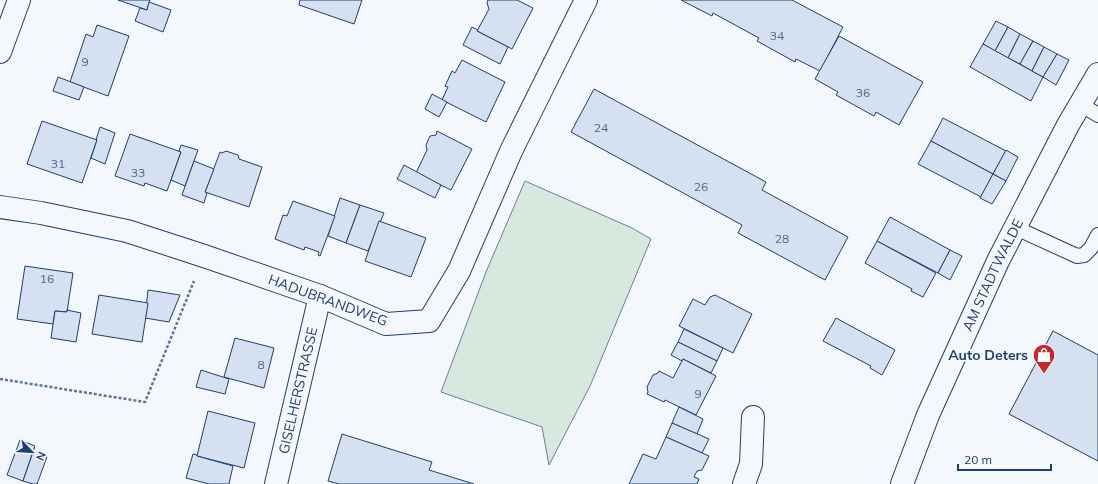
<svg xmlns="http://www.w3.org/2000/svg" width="1098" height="484" font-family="Mulish,sans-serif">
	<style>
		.green { fill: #d7e8df; stroke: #687fa3 }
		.building { fill: #d5e0f0; stroke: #1d3f73 }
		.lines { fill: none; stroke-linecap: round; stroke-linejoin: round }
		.service-casing { stroke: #1d3f73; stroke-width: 16 }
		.minor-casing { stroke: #1d3f73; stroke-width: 24 }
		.path { stroke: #5e769c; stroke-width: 2.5; stroke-dasharray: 3 2; stroke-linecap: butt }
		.service { stroke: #f4f7fb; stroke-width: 14 }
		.minor { stroke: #f4f7fb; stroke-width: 22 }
		.labels { text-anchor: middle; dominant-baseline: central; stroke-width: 3; stroke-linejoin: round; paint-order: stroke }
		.number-label { font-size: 12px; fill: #4b6792 }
		.street-label { font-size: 14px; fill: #1d3f73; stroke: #f4f7fb }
		.poi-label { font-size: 14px; font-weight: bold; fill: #1d3f73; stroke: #f4f7fb; text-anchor: end }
	</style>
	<rect width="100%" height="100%" fill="#f4f7fb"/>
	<path class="green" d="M525 181 632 228 651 239 590 386 549 465 542 427 441 392 486 272Z"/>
	<g class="building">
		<path d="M118 0H150L147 10Z"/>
		<path d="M300 0H362L354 24 299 5Z"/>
		<path d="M488 0H517L533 8 512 49 477 31 489 9 487 3Z"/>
		<path d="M681 0H792L843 27 820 71 796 59 795 62 757 41 759 38 713 13 712 16Z"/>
		<path d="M149 2 171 10 163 32 135 21 140 8 147 10Z"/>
		<path d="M996 21 1008 27 995 51 983 44Z"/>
		<path d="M97 25 129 36 108 96 70 82 86 34 93 37Z"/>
		<path d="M472 27 478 30 477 31 508 47 500 64 463 45Z"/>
		<path d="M1008 27 1020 34 1008 58 995 51Z"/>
		<path d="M1020 34 1033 41 1020 64 1008 58Z"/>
		<path d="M839 36 923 82 899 125 876 112 874 116 836 95 838 92 815 79Z"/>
		<path d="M1033 41 1044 47 1032 71 1020 64Z"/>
		<path d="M983 44 1043 77 1031 101 970 67Z"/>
		<path d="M1044 47 1057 54 1043 77 1032 71Z"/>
		<path d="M1057 54 1069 60 1056 85 1043 77Z"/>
		<path d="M462 60 505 82 486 122 442 100 448 87 445 86 452 71 455 73Z"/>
		<path d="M58 77 84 87 79 100 53 91Z"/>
		<path d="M594 89 766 182 762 190 848 237 825 280 738 233 742 225 571 132Z"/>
		<path d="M432 94 447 102 439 117 425 109Z"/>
		<path d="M943 118 1006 151 993 174 931 141Z"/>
		<path d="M42 121 97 140 82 183 27 164Z"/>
		<path d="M100 127 115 133 105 164 91 158 97 140H96Z"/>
		<path d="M437 131 472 149 451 190 416 173 427 150 426 145 430 136 436 135Z"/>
		<path d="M130 134 181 152 167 191 145 183 144 186 115 176Z"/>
		<path d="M931 141 993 174 981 197 918 164Z"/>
		<path d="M181 145 198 150 185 186 171 180 181 152 179 151Z"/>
		<path d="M1006 150 1018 157 1006 181 993 174Z"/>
		<path d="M226 151 238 155 239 159 262 167 249 207 205 192 220 152 222 153Z"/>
		<path d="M194 161 214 169 205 192 207 193 204 203 182 195Z"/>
		<path d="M404 165 441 185 435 198 397 179Z"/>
		<path d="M993 174 1006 181 992 204 980 198Z"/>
		<path d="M340 198 360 205 346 243 328 236Z"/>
		<path d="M293 201 335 216 320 256 318 255 319 252 305 247 304 250 275 239 283 215 287 216Z"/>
		<path d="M360 205 384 213 368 251 346 243Z"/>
		<path d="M890 217 950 250 938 273 877 241Z"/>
		<path d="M379 221 426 238 411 277 365 261Z"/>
		<path d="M877 241 936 273 923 297 911 291 912 289 865 263Z"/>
		<path d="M950 250 962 256 950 280 938 273Z"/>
		<path d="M25 266 73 273 67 312 55 311 53 324 17 319Z"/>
		<path d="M148 290 180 295 169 322 145 318Z"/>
		<path d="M99 295 148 303 142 342 92 334Z"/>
		<path d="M715 295 752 314 733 353 679 326 693 299 705 305 710 297Z"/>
		<path d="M67 310 81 313 76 342 51 338 55 311 67 312Z"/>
		<path d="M836 318 895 350 882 375 870 368 871 366 823 341Z"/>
		<path d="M684 329 723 348 717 361 678 342Z"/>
		<path d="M1053 331 1098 355V461L1009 414Z"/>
		<path d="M235 338 274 348 264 388 224 377Z"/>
		<path d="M678 342 717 361 711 373 683 359 682 361 671 355Z"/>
		<path d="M683 359 716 376 696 415 665 400 664 402 647 394 648 392 647 387 653 375 658 373 659 371 673 378Z"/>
		<path d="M201 370 229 379 225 394 196 387Z"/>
		<path d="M679 407 703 419 697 434 672 423Z"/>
		<path d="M208 411 255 423 244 468 197 456Z"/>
		<path d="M672 423 709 439 702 453 666 437Z"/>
		<path d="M342 434 432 462 429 470 474 484H339L328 481Z"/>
		<path d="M666 437 709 456 702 470 697 471 694 477 699 479 697 484H629L643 454 656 459Z"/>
		<path d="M20 440 35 446 23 481 7 475Z"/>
		<path d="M33 452 47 457 37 484H33L23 481Z"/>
		<path d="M193 454 197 455V456L233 466 229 484H209L186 478Z"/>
	</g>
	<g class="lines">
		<g class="service-casing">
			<g id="service">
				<path d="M1080 104 1098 115"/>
				<path d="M1016 228 1077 256 1084 255 1091 248 1098 235"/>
			</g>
		</g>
		<g class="minor-casing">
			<g id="minor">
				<path d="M0 52 19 0"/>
				<path d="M0 207 41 213 127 231 204 256 320 296 386 324 429 321 459 271 512 149 586 0"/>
				<path id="s1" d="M276 484 320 296"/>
				<path d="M744 484 751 464 753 417"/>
				<path id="s2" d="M902 484 928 415 998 261 1068 125 1098 74"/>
			</g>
		</g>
		<path class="path" d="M0 379 145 402 194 281"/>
		<use href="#service" class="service"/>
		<use href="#minor" class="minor"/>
	</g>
	<defs>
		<g id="shop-pin" transform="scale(1.15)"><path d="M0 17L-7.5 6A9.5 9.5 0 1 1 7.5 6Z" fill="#c62828" stroke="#f4f7fb"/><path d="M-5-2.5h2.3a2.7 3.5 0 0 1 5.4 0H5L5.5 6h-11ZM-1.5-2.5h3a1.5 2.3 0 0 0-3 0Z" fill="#fff"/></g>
	</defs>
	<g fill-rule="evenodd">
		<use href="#shop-pin" x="1044" y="355"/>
	</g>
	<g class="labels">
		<g class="number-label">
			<text x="777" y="35">34</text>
			<text x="85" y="61">9</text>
			<text x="863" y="92">36</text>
			<text x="601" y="127">24</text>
			<text x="58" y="163">31</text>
			<text x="138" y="172">33</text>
			<text x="701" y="186">26</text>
			<text x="782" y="238">28</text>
			<text x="47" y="278">16</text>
			<text x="261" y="364">8</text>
			<text x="698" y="393">9</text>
		</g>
		<g class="street-label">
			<text stroke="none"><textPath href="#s2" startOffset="228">AM STADTWALDE</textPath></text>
			<text transform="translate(328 300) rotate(20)">HADUBRANDWEG</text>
			<text stroke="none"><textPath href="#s1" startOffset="96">GISELHERSTRASSE</textPath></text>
		</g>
		<g class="poi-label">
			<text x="1028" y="355">Auto Deters</text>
		</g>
	</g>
	<g transform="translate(32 452) rotate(115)" stroke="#f4f7fb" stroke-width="3" paint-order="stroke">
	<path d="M0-3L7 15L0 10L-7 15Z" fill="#1d3f73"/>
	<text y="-6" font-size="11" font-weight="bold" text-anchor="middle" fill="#1d3f73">N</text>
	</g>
	<path d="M958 464v6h93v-6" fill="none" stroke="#1d3f73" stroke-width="2"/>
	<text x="964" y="464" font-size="12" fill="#1d3f73" stroke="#f4f7fb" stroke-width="3" paint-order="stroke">20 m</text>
</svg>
